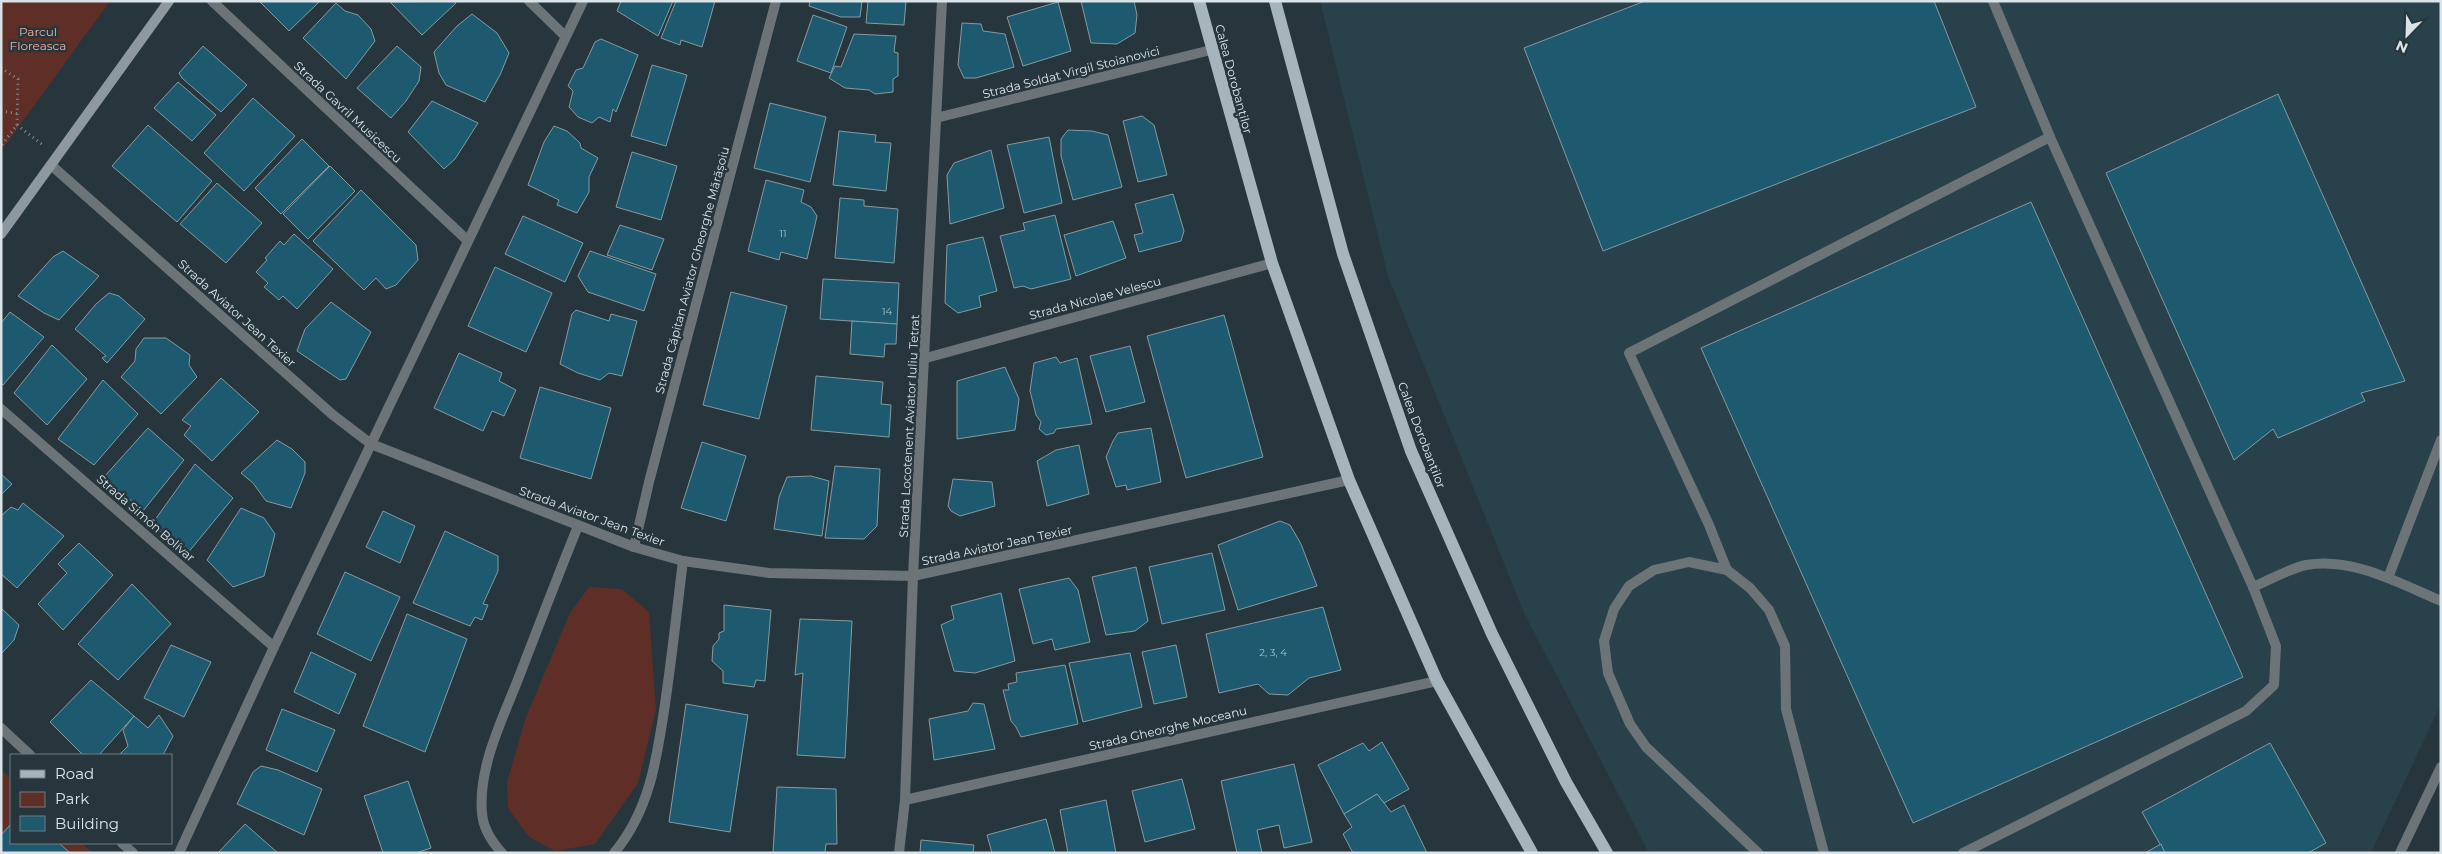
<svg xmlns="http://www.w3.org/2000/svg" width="2442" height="854" font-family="Montserrat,sans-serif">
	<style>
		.built { fill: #29414a }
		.green { fill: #5f2f27 }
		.building { fill: #1e5a6f; stroke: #8799a0 }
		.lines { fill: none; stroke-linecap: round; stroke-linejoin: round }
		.path { stroke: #849196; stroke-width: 3; stroke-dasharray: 1 4; stroke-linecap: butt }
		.lane { stroke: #6d7478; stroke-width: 10 }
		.street { stroke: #6d7478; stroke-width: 10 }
		.secondary { stroke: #8d999e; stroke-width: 10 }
		.primary { stroke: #a6b5bc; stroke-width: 12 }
		.labels { text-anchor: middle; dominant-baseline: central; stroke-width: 5; stroke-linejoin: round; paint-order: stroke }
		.number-label { font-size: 10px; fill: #abc2ca }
		.park-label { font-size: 12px; fill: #f9ac9e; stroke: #26363c }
		.street-label { font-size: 12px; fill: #dae4e8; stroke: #26363c }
	</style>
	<rect width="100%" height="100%" fill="#26363c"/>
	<path class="built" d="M1320 1H2441V704L2371 853H1649L1524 613 1388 276Z"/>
	<g class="green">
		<path d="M1 1H110L1 151Z"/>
		<path d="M589 587 622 589 649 612 656 710 638 783 595 844 555 851 529 837 508 808 507 782 526 717 570 613Z"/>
		<path d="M1 770 11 779V843H81L93 853H1Z"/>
	</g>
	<g class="building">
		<path d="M259 1H320L289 31Z"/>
		<path d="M455 1 456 3 422 35 390 2Z"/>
		<path d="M621 1H673L658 36 617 11Z"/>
		<path d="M676 1H715L702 47 681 40 680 45 661 38Z"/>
		<path d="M810 1H862L860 17H841L809 6Z"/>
		<path d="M868 1H906L904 25 866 23Z"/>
		<path d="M1081 1H1134L1137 15 1135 33 1117 44 1091 43Z"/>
		<path d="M1645 1H1934L1976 107 1603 251 1524 48Z"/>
		<path d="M1058 2 1071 51 1023 66 1007 17Z"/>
		<path d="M336 3 345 11 358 15 371 29 375 41 346 79 303 38Z"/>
		<path d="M472 14 497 33 509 53 500 75 485 102 446 85 439 73 434 52 457 26Z"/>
		<path d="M813 15 847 27 831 73 797 61Z"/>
		<path d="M962 23 981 24 983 31 1005 34 1014 67 976 78H964L958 65Z"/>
		<path d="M854 34 896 36 894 52 898 53V76L893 79V92L875 94 869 90 845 88 829 78 835 66 841 67Z"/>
		<path d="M601 39 638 55 616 112 613 109 610 122 599 117 592 123 578 117 569 107 573 91 568 86 576 70 583 68 595 42Z"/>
		<path d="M203 46 247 85 221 112 182 78 179 73Z"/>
		<path d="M397 46 421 67 419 81 406 101 391 118 357 88Z"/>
		<path d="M652 65 687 75 666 146 631 136Z"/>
		<path d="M178 82 216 115 192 141 154 108Z"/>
		<path d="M2278 94 2405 381 2361 393 2365 401 2278 438 2273 429 2234 460 2106 173Z"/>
		<path d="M253 98 295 136 244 191 204 153Z"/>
		<path d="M432 101 478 123 455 159 444 169 408 132Z"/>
		<path d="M770 103 826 117 810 182 754 168Z"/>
		<path d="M1142 116 1154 125 1167 175 1138 182 1123 121Z"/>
		<path d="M148 125 212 181 177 222 112 166Z"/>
		<path d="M554 126 567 131 580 143 581 148 598 158 589 177V192L577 213 557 205 559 200 528 185 544 142Z"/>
		<path d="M1068 130 1092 131 1108 135 1122 187 1073 200 1061 156V139Z"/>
		<path d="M839 131 876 135 875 142 891 143 886 191 833 185Z"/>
		<path d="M1049 137 1062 203 1024 213 1007 145Z"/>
		<path d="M302 139 329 166 281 214 255 188Z"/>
		<path d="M991 150 1004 208 950 224 947 175 954 163Z"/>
		<path d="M632 152 677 166 661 220 616 207Z"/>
		<path d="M330 166 355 191 308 239 283 214Z"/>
		<path d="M766 180 804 190 801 202 811 207 817 216 807 259 781 252 779 260 748 251Z"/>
		<path d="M217 183 262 223 226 263 180 224Z"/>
		<path d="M361 190 416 245 418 260 396 285 386 289 376 278 364 290 313 241Z"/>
		<path d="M1173 194 1184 231 1181 241 1139 252 1134 235 1143 233 1135 204Z"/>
		<path d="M840 198 864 200V206L898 209 894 263 835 258Z"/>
		<path d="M2031 202 2243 677 1913 823 1701 348Z"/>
		<path d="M1055 215 1071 279 1031 289 1023 286 1014 288 1000 236 1025 230 1023 223Z"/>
		<path d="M523 216 583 243 565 282 505 254Z"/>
		<path d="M1113 221 1126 258 1076 276 1064 235Z"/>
		<path d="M620 225 664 239 652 270 607 255Z"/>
		<path d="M294 234 333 269 297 309 283 296 279 300 264 287 268 283 256 272 267 260 265 258 280 241 284 245Z"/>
		<path d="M983 237 997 291 979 296 981 307 958 313 945 303 947 245Z"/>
		<path d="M63 251 99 276 59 320 44 313 18 296 53 257Z"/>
		<path d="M590 251 656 274 644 311 588 292 578 276Z"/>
		<path d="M495 267 552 293 526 352 468 326Z"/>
		<path d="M823 279 899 283 897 324 820 319Z"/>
		<path d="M731 292 787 306 759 419 703 405Z"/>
		<path d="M109 293 119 296 145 319 107 363 102 358 106 356 75 329 96 304Z"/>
		<path d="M331 302 371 332 346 379 340 380 297 351 305 329Z"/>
		<path d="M576 310 609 321 611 314 637 321 622 376 609 373 600 380 578 373 560 364 572 314Z"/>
		<path d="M10 312 44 337 3 385 1 384V323Z"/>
		<path d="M1224 315 1263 457 1186 478 1147 336Z"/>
		<path d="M852 321 897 324 896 344H885L884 357 850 354Z"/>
		<path d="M144 338H166L190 355 189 365 197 377 161 414 121 377 135 361 136 349Z"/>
		<path d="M52 345 87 379 47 425 14 393Z"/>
		<path d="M1130 346 1145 402 1106 412 1090 356Z"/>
		<path d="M459 353 502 373 499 381 516 390 504 416 492 411 483 431 434 408Z"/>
		<path d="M1056 357 1060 363 1077 358 1092 424 1056 429 1054 433 1046 435 1039 429 1041 422 1036 415 1030 391 1034 363Z"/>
		<path d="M1005 367 1019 399 1015 430 957 439V381Z"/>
		<path d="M816 376 883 382 881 404 891 405 889 437 811 430Z"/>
		<path d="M221 378 259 412 212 461 184 435 191 426 182 420Z"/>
		<path d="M103 380 138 414 94 465 58 439Z"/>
		<path d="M540 387 611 408 591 479 520 458Z"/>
		<path d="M148 428 184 460 143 511 104 477Z"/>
		<path d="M1151 428 1161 482 1127 490 1126 485 1116 487 1106 457 1113 441 1118 433Z"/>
		<path d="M277 440 292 449 305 462V473L291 508 266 501 253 483 241 473Z"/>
		<path d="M702 442 746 456 726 521 681 508Z"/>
		<path d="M1079 445 1089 494 1047 506 1037 461 1056 450Z"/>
		<path d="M195 464 233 498 187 554 152 524Z"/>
		<path d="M835 466 880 469 877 526 864 539 825 538Z"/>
		<path d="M1 474 12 484 1 495Z"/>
		<path d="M811 476 829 481 822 536 774 529 779 497 787 477Z"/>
		<path d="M953 479 992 482 995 506 960 516 951 511 948 506Z"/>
		<path d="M23 503 64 536 17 588 1 574V516L11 507 18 510Z"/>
		<path d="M241 508 264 518 275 534 264 576 233 587 207 560Z"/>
		<path d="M383 511 415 526 400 563 366 547Z"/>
		<path d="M1280 521 1290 525 1301 544 1317 586 1238 610 1218 545Z"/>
		<path d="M445 531 498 556V571L483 604 488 605 482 620 475 617 470 626 413 603Z"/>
		<path d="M79 543 113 575 63 630 38 604 67 573 58 564Z"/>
		<path d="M1212 553 1225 610 1162 624 1149 567Z"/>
		<path d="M1136 567 1148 621 1135 631 1106 635 1092 577Z"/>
		<path d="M345 572 400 597 371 661 317 634Z"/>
		<path d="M1069 578 1078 590 1090 642 1055 650 1052 639 1033 644 1019 589Z"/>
		<path d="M132 584 171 624 118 680 78 644Z"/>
		<path d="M1001 593 1015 661 975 673 954 671 941 625 954 619 951 606Z"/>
		<path d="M724 605 771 610 765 681 756 680 754 687 723 683V671L712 661 713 646 719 639V633L724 631Z"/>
		<path d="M1323 607 1341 670 1309 678 1288 695 1269 694 1258 684 1219 693 1206 634Z"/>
		<path d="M1 608 19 625 14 640 1 654Z"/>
		<path d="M407 614 467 639 425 752 363 726Z"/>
		<path d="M800 619 852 621 845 758 797 755 803 673 795 675Z"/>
		<path d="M171 645 211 662 184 717 144 698Z"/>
		<path d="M1176 645 1187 697 1154 704 1142 652Z"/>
		<path d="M311 652 356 674 339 714 294 692Z"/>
		<path d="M1130 653 1142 707 1083 722 1069 663Z"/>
		<path d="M1065 665 1078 724 1021 737 1016 727 1011 721 1003 690H1009L1008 684 1017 682 1016 673Z"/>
		<path d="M91 680 134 716 99 755H83L50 722Z"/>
		<path d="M973 703 984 704 995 749 934 760 929 719 968 711Z"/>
		<path d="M686 704 748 715 730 832 669 822Z"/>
		<path d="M282 709 335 730 317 772 266 750Z"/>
		<path d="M159 715 173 736 163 755H119L128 746 123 730 134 716 148 728Z"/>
		<path d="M1382 742 1409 789 1384 803 1377 794 1344 814 1318 765 1363 743 1369 751Z"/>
		<path d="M2270 743 2326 843 2308 853H2165L2142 812Z"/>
		<path d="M1294 764 1312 842 1284 848 1279 825 1257 830 1262 853H1237L1221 781Z"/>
		<path d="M261 766 278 770 322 789 304 835 237 804 253 772Z"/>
		<path d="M1182 779 1195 829 1145 842 1132 791Z"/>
		<path d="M408 781 431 848 416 853H383L364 796Z"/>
		<path d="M777 787 836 789 837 844H826L825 853H773Z"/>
		<path d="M1377 794 1391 812 1404 805 1427 853H1353L1343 834 1352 827 1344 814Z"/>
		<path d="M1106 800 1116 853H1068L1060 810Z"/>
		<path d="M1046 819 1055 853H992L987 835Z"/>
		<path d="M11 824V843H59L70 853H1V835Z"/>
		<path d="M245 824 278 853H218Z"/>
		<path d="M921 840 974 845 973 853H920Z"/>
		<path d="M2161 844 2165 853H2145Z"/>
	</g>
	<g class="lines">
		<g class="path">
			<path d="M1 68 18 79 17 125 1 146"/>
			<path d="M1 111 19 114"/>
			<path d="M17 125 43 145"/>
		</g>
		<g class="lane">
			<path d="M1727 570 1709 525 1629 353 2050 137"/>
			<path d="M2388 578 2441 440"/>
			<path d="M2253 587C2270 580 2288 569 2306 565 2353 557 2399 583 2441 601"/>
			<path d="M1758 853 1646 747 1630 724 1608 673 1604 641 1614 609 1629 586 1654 570 1689 562 1727 570 1750 588 1769 610 1785 646 1786 709 1824 853"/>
			<path d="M1963 853 2246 711 2274 685 2276 646 2253 587 2050 137 1993 1"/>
		</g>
		<g class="street">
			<path d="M212 1 467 240"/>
			<path d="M529 1 565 36"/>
			<path d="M936 118 1211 50"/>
			<path d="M51 165 333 415 371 444 634 547 683 561 769 573 913 576 1349 480"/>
			<path d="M926 358 1272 263"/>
			<path d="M1 409 274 647"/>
			<path d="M634 547 649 482 776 1"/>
			<path d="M1 728 30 755"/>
			<path d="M905 800 1437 681"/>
			<path d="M122 843 133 853"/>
			<path d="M179 853 274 647 583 1"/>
			<path d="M502 853C492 842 483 828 482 813 478 769 501 722 517 682 537 630 557 578 578 526"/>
			<path d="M614 853C650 810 657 758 665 704 672 657 677 609 683 561"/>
			<path d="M899 853 905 800 913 576 942 1"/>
			<path d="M2400 853 2441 767"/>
		</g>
		<path class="secondary" d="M1 234 169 1"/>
		<g class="primary">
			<path d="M1199 1 1272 263 1349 480 1437 681 1532 853"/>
			<path d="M1275 1 1343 254 1411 451 1492 634 1566 782 1607 853"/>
		</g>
	</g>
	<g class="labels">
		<g class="number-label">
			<text x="783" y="233">11</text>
			<text x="887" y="311">14</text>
			<text x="1273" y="652">2, 3, 4</text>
		</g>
		<g class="park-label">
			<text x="38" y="31">Parcul<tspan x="38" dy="14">Floreasca</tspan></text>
		</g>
		<g class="street-label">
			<text transform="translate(1071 72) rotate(-14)">Strada Soldat Virgil Stoianovici</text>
			<text transform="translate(1234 79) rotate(75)">Calea Dorobanților</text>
			<text transform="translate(348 112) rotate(43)">Strada Gavril Musicescu</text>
			<text transform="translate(692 270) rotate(-75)">Strada Căpitan Aviator Gheorghe Mărășoiu</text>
			<text transform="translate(1095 298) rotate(-15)">Strada Nicolae Velescu</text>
			<text transform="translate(237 313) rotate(42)">Strada Aviator Jean Texier</text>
			<text transform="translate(909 426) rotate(-87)">Strada Locotenent Aviator Iuliu Tetrat</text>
			<text transform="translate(1422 435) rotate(69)">Calea Dorobanților</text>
			<text transform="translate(592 516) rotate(20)">Strada Aviator Jean Texier</text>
			<text transform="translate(146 518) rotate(41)">Strada Simón Bolívar</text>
			<text transform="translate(997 545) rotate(-12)">Strada Aviator Jean Texier</text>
			<text transform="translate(1168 728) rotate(-13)">Strada Gheorghe Moceanu</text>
		</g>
	</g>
	<rect width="2442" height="854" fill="none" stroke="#dae4e8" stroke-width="5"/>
	<rect x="10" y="754" width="162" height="90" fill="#26363c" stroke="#6e7c81"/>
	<rect x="20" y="770" width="25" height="8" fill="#a6b5bc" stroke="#6e7c81"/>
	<text x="55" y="779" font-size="15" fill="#dae4e8">Road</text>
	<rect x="20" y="792" width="25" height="15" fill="#5f2f27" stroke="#6e7c81"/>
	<text x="55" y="804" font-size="15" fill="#dae4e8">Park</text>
	<rect x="20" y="816" width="25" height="15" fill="#1e5a6f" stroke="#6e7c81"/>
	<text x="55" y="829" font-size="15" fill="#dae4e8">Building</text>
	<g transform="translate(2407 35) rotate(203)" stroke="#26363c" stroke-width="4" paint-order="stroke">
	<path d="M0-4L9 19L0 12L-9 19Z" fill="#dae4e8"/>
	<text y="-8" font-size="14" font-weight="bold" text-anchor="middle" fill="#dae4e8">N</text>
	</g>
</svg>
